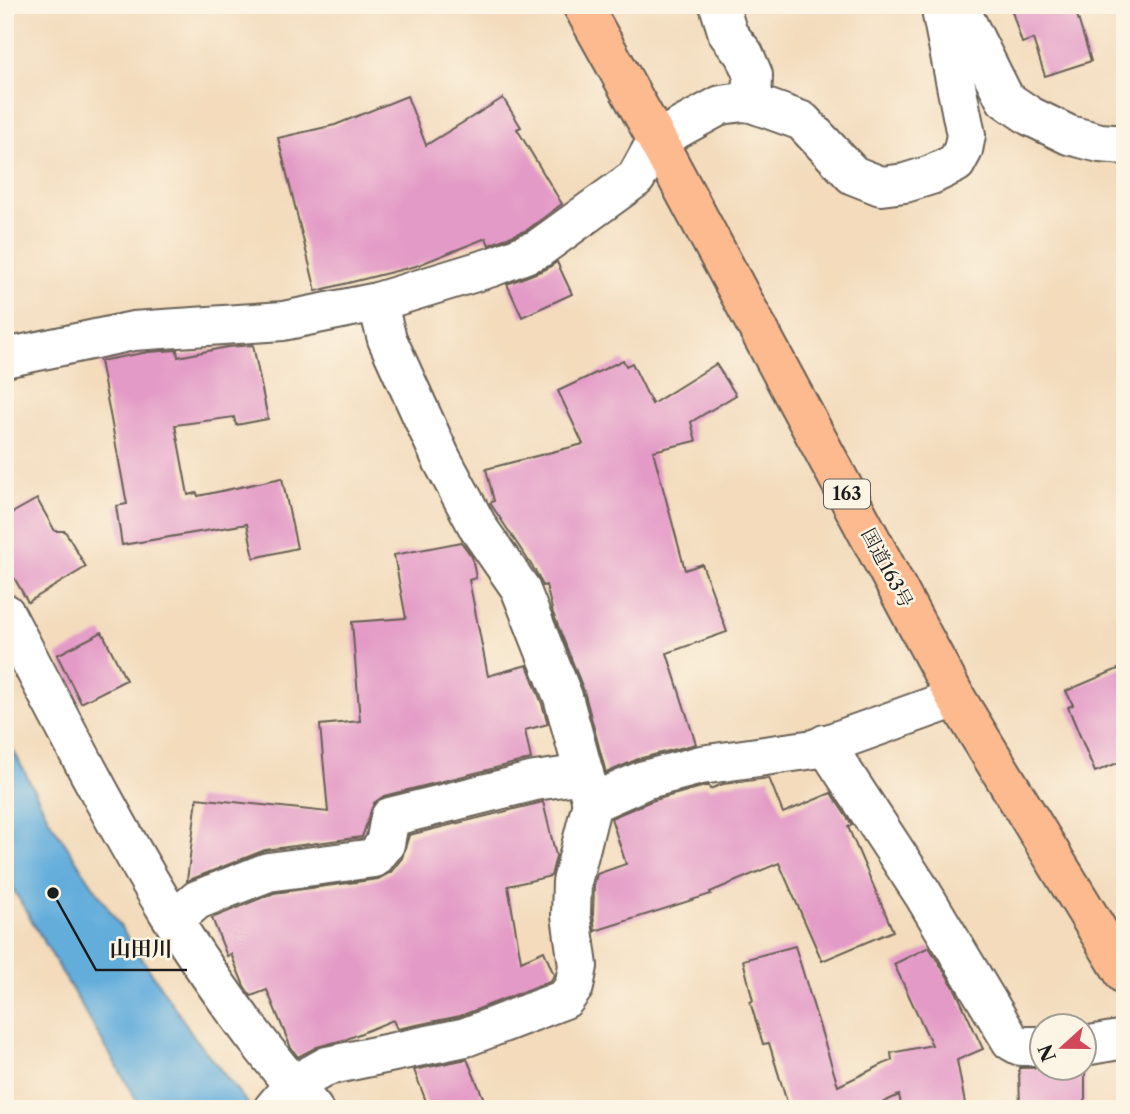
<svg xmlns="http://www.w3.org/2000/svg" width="1130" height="1114" font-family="'Libre Caslon Text','Noto Serif JP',serif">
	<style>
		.water { fill: #63addb; stroke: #40647c; stroke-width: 2 }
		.building { fill: #e39ac6 }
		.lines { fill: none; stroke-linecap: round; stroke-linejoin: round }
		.minor-casing { stroke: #675f54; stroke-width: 42 }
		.highway-casing { stroke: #675f54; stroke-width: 42 }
		.minor { stroke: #fff; stroke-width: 38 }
		.highway { stroke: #fcba8e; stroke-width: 38 }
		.labels { text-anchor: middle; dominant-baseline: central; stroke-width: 5; stroke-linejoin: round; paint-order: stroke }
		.shield { fill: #fcf5e5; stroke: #5f5d58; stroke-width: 2 }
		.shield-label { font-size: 18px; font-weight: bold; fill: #1c1c1c }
		.street-label { font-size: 19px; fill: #1c1c1c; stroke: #fcf5e5 }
		.leader { fill: none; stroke: #1c1c1c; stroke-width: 2.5 }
		.callout-dot { fill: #1c1c1c; stroke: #fcf5e5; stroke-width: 2.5 }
		.callout-label { font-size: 21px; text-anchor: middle; font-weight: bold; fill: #1c1c1c; stroke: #fcf5e5; stroke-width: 5; stroke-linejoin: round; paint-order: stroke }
	</style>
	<rect width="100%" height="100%" fill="#fcf5e5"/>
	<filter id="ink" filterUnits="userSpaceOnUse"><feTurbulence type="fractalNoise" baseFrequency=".0143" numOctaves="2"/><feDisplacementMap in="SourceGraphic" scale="14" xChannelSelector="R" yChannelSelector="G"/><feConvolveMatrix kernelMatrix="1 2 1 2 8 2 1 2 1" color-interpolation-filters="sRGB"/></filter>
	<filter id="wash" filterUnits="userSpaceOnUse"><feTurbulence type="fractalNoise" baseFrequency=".00686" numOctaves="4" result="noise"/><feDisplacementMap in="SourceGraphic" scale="28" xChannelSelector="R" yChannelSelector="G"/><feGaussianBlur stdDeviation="1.57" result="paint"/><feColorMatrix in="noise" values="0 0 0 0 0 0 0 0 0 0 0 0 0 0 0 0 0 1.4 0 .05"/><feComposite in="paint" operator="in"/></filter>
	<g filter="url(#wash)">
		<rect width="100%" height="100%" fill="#f3dbbc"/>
		<path class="water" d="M5 734 50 821 195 1038 252 1109H143L136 1099 5 875Z"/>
		<g id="blocks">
			<g class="building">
				<path d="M1010 5H1074L1091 61 1045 76 1033 39 1022 43Z"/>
				<path d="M407 96 426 145 503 98 521 127 517 129 562 204 527 230 489 245 486 238 416 266 316 291 278 138 335 125Z"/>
				<path d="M557 262 572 294 522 317 507 284 546 269Z"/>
				<path d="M253 345 268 419 236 425 234 417 175 425 188 495 197 493 198 496 282 478 297 548 254 558 247 524 122 545 116 506 127 504 100 361 148 352 177 350 178 357 227 347Z"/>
				<path d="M623 360 626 366 632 363 652 404 716 364 736 395 691 422 696 441 653 451 685 570 702 564 727 632 667 653 696 744 638 759 606 773 584 691 553 613 546 585 543 586 536 572 490 503 494 501 486 469 583 444 558 391Z"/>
				<path d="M37 499 55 531H65L86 567 28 602 5 562V517Z"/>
				<path d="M461 542 472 557 476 578 469 580 488 676 527 665 542 704 548 724 525 730 531 759 384 796 374 803 362 837 265 850 187 881 197 798 328 812 320 725 360 721 352 622 406 618 394 555Z"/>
				<path d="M102 632 126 680 81 703 57 655Z"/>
				<path d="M1125 666V760L1095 772 1068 707 1073 705 1066 691Z"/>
				<path d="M769 778 783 813 831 793 852 825 848 827 893 931 822 961 779 863 710 892 711 894 595 931 593 914 594 885 597 874 626 864 611 818 651 801 705 786H709L710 789 723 784Z"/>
				<path d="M543 802 556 856 551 876 508 886 521 961 544 951 554 975 551 981 460 1016 397 1029 393 1020 347 1039 317 1047 298 1057 291 1048 267 990 251 996 244 986 231 954 227 956 212 918 274 893 378 879 391 872 402 858 409 835Z"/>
				<path d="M795 946 838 1086 892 1060 891 1053 932 1045 894 964 929 947 955 989 983 1049 957 1060 966 1109H902L899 1095 869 1109H789L769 1043 763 1044 750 1002 753 1001 743 960Z"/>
				<path d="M467 1059 488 1109H429L414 1070Z"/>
				<path d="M1085 1067V1109H1020L1019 1068Z"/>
			</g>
		</g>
	</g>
	<g filter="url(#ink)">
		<use href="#blocks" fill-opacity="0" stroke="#675f54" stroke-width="2"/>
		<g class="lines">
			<g class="minor-casing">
				<g id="minor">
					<path d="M719 5 728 34 744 54 753 75 752 103"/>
					<path d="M952 5 965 19 1005 99 1030 116 1069 135 1100 143 1125 145"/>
					<path d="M377 302 387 339 441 458 479 529 520 588 563 697 592 803"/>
					<path d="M5 358 133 331 283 321 377 302 492 267 538 249 636 178 657 140 721 105 743 102 752 103 802 121 853 175 881 186 905 183 931 175 956 163 963 150 966 135 940 5"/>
					<path d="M5 613C58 713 109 815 168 912 211 981 260 1047 313 1109"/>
					<path d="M825 744 923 894 1011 1041 1020 1046H1042"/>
					<path d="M174 920 197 900 268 872 374 858 385 844 390 817 535 781 584 774"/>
					<path d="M1084 1046 1125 1039"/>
					<path d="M273 1109 293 1085 327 1066 466 1037 565 999 574 987 578 966 571 915 572 882 592 803 644 780 701 765 814 749 956 698"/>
				</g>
			</g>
			<g class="highway-casing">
				<path id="highway" d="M582 5 657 140 956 698 1125 975"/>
			</g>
			<use href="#minor" class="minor"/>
			<use href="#highway" class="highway"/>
		</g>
	</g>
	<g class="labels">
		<rect class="shield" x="824" y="479.5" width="46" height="29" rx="5"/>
		<g class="shield-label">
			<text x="847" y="494">163</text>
		</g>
		<g class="street-label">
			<text transform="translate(887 568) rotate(62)">国道163号</text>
		</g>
	</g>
	<path class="leader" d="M53 893L96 970H187"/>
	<circle class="callout-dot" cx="53" cy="893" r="7"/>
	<g class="callout-label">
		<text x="141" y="956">山田川</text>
	</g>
	<rect width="1130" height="1114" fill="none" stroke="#fcf5e5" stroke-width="28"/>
	<g transform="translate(1063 1047) rotate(249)"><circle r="33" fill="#fcf5e5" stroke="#a29e95" stroke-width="2"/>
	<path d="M0-5L12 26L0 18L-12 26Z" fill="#d1495b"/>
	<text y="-10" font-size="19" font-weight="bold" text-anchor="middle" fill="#1c1c1c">N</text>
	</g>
</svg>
